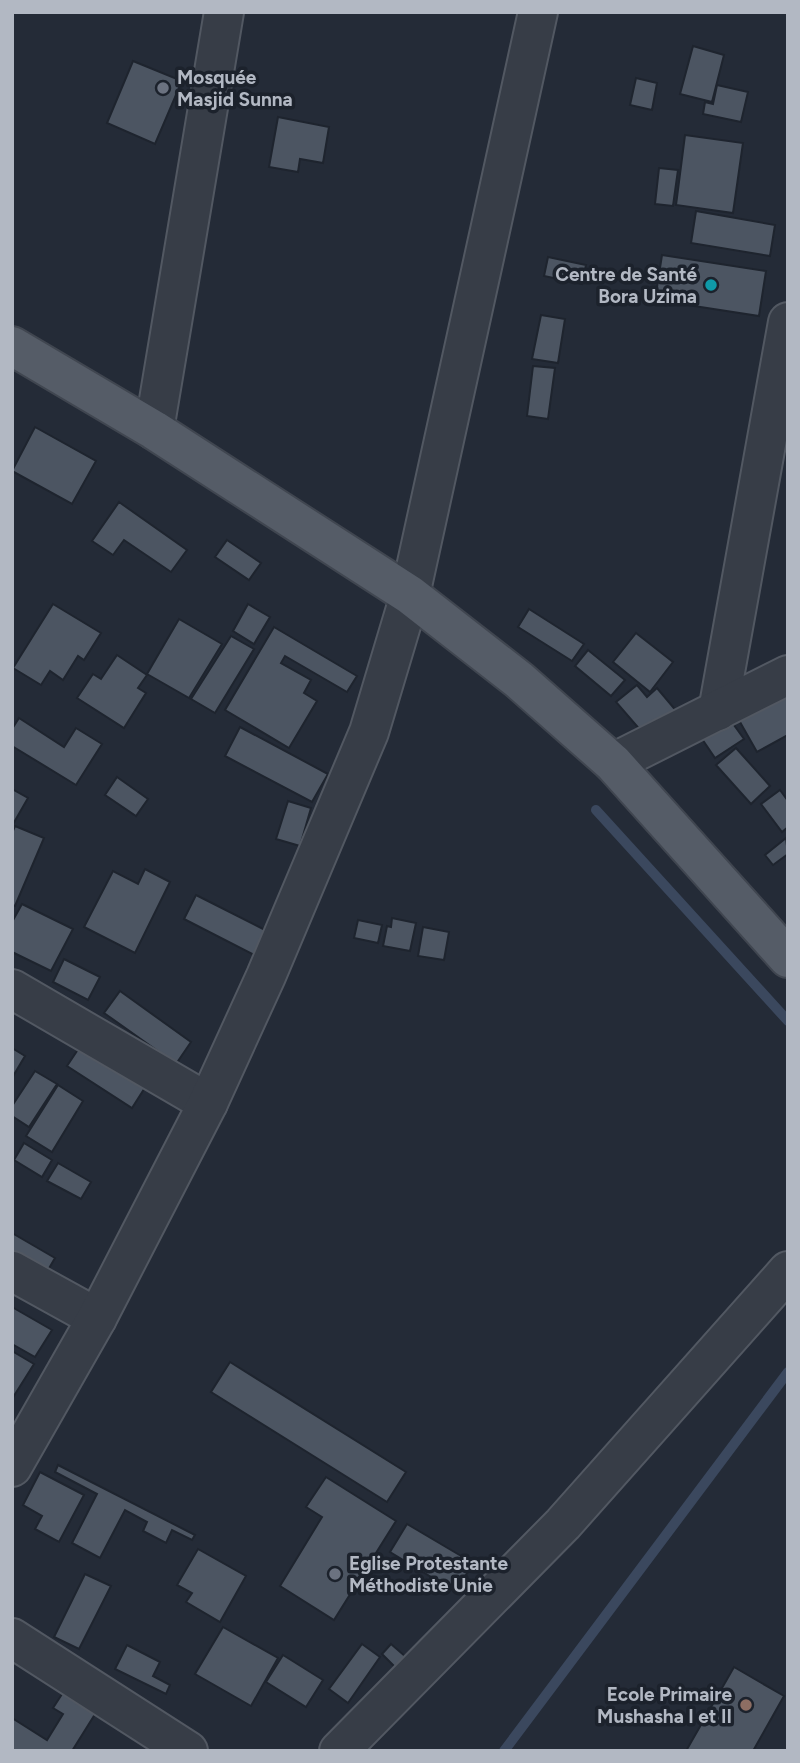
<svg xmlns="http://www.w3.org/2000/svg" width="800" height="1763" font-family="Figtree,sans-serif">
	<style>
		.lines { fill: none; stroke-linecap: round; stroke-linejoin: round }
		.stream { stroke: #3b485e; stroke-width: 10 }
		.building { fill: #4c5562; stroke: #1e242e; stroke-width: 2 }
		.street-casing { stroke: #525862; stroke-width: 42 }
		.primary-casing { stroke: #404650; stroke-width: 42 }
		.street { stroke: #373d47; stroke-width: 38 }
		.primary { stroke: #555c67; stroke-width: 38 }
		.worship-dot { fill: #6b7280; stroke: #1c222c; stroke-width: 2.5 }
		.culture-dot { fill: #0f9aa8; stroke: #1c222c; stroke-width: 2.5 }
		.education-dot { fill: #8d6e63; stroke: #1c222c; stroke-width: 2.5 }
		.labels { text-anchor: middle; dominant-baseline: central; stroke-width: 7; stroke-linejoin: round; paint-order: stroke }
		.poi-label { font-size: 19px; font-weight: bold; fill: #b2b8c3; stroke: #1c222c; text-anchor: start }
	</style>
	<rect width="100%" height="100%" fill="#242b37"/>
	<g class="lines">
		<g class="stream">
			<path d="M596 810 788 1021"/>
			<path d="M504 1751 788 1372"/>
		</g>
	</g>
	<g class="building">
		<path d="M693 46 724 55 712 102 680 94Z"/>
		<path d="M133 61 182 81 155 144 107 123Z"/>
		<path d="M636 78 657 83 652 110 630 105Z"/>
		<path d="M717 85 748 92 741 122 703 114 705 102 713 104Z"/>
		<path d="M278 117 329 127 323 163 300 159 298 172 269 167Z"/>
		<path d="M685 135 743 143 733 213 676 205Z"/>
		<path d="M659 168 678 170 673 206 655 204Z"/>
		<path d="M696 211 775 225 770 256 691 243Z"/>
		<path d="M662 255 766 271 759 316 655 300Z"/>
		<path d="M548 257 586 265 582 284 544 276Z"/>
		<path d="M541 315 565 319 558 363 532 359Z"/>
		<path d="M533 366 555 368 548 419 527 416Z"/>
		<path d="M35 427 96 461 72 504 12 471Z"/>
		<path d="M119 502 187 550 171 572 124 540 113 555 92 541Z"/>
		<path d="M227 540 261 563 249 580 215 557Z"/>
		<path d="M53 604 101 633 84 660 78 656 63 680 50 671 41 685 13 668Z"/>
		<path d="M248 604 270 617 254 644 233 631Z"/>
		<path d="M529 609 584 644 572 661 518 627Z"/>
		<path d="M179 619 222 644 189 698 147 674Z"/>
		<path d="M274 627 357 676 347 692 285 656 281 663 311 680 304 693 317 701 289 748 225 710Z"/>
		<path d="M636 633 673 662 650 692 613 662Z"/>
		<path d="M231 636 254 649 215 713 191 699Z"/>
		<path d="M588 650 625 680 611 696 575 666Z"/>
		<path d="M117 655 147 675 138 688 146 693 124 728 77 698 93 674 101 679Z"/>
		<path d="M637 685 647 697 657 688 678 713 648 739 616 702Z"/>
		<path d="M788 687V735L757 752 736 715Z"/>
		<path d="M726 714 744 739 715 758 698 733Z"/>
		<path d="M19 718 64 747 76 728 102 744 76 785 12 746V729Z"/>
		<path d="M240 727 328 774 312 802 225 756Z"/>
		<path d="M736 748 770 786 751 804 716 765Z"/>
		<path d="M117 777 148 799 136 816 105 795Z"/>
		<path d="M12 789 28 798 12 826Z"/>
		<path d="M780 790 788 801V827L782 832 761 804Z"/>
		<path d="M288 801 311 808 300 846 276 839Z"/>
		<path d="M15 826 44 838 15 906 12 905V833Z"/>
		<path d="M786 838 788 854 773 865 765 855Z"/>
		<path d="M145 869 170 882 135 953 84 927 113 871 138 884Z"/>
		<path d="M196 895 271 933 258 957 184 919Z"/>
		<path d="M22 904 73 929 51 971 12 952V922Z"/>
		<path d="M392 918 416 923 410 951 383 946 387 926 391 927Z"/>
		<path d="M358 920 382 925 378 943 354 938Z"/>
		<path d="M423 927 449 932 444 960 418 956Z"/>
		<path d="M64 959 100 977 88 1000 53 982Z"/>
		<path d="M120 991 191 1042 176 1064 104 1013Z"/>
		<path d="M81 1045 146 1086 132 1108 67 1066Z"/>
		<path d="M12 1048 25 1056 12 1078Z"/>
		<path d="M35 1071 57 1084 29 1127 12 1116V1106Z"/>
		<path d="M58 1085 83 1101 52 1152 26 1136Z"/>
		<path d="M24 1143 52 1160 42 1177 14 1160Z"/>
		<path d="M58 1163 91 1182 81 1199 47 1181Z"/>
		<path d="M12 1233 55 1258 44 1277 12 1258Z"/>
		<path d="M12 1307 52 1330 35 1357 12 1344Z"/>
		<path d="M12 1351 34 1364 12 1399Z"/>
		<path d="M230 1362 406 1472 387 1502 211 1392Z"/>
		<path d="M58 1465 195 1535 192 1540 172 1530 166 1543 143 1531 147 1522 125 1510 100 1558 72 1543 97 1494 55 1472Z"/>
		<path d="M40 1472 84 1495 59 1542 35 1529 42 1516 23 1505Z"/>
		<path d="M326 1477 396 1521 334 1620 280 1586 322 1517 306 1507Z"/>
		<path d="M407 1524 473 1563 456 1592 390 1552Z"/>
		<path d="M198 1549 246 1576 220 1622 186 1602 192 1593 177 1585Z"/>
		<path d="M85 1574 111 1586 79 1649 54 1637Z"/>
		<path d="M223 1627 278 1658 251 1706 195 1674Z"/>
		<path d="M362 1644 380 1657 348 1703 329 1689Z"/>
		<path d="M391 1644 406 1657 396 1668 382 1654Z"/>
		<path d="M127 1645 160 1662 153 1676 170 1685 166 1694 115 1669Z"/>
		<path d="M283 1655 323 1680 306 1707 266 1682Z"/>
		<path d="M734 1667 784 1696 753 1751H686Z"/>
		<path d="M64 1691 97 1711 72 1751H12V1718L47 1740 63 1714 53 1708Z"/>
	</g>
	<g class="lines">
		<g class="street-casing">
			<g id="street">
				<path d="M154 430 224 12"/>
				<path d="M718 711 788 322"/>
				<path d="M613 763 788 675"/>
				<path d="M12 989 208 1103"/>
				<path d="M12 1271 97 1318"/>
				<path d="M12 1467 97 1318 208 1103 266 976 369 732 410 595 538 12"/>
				<path d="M12 1638 188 1751"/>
				<path d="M339 1751 563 1524 788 1271"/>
			</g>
		</g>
		<g class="primary-casing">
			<path id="primary" d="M12 346 154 430 410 595 519 680 613 763 788 958"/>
		</g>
		<use href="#street" class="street"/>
		<use href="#primary" class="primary"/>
	</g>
	<g class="worship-dot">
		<circle cx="163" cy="88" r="7"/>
		<circle cx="335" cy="1574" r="7"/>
	</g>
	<circle class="culture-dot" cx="711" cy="285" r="7"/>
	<circle class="education-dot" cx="746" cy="1705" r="7"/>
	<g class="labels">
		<g class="poi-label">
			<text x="177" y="77">Mosquée<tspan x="177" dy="22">Masjid Sunna</tspan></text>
			<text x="697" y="274" text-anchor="end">Centre de Santé<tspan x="697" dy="22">Bora Uzima</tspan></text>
			<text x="349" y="1563">Eglise Protestante<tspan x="349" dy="22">Méthodiste Unie</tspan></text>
			<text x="732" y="1694" text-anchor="end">Ecole Primaire<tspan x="732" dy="22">Mushasha I et II</tspan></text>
		</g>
	</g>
	<rect width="800" height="1763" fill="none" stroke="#b2b8c3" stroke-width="28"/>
</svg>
